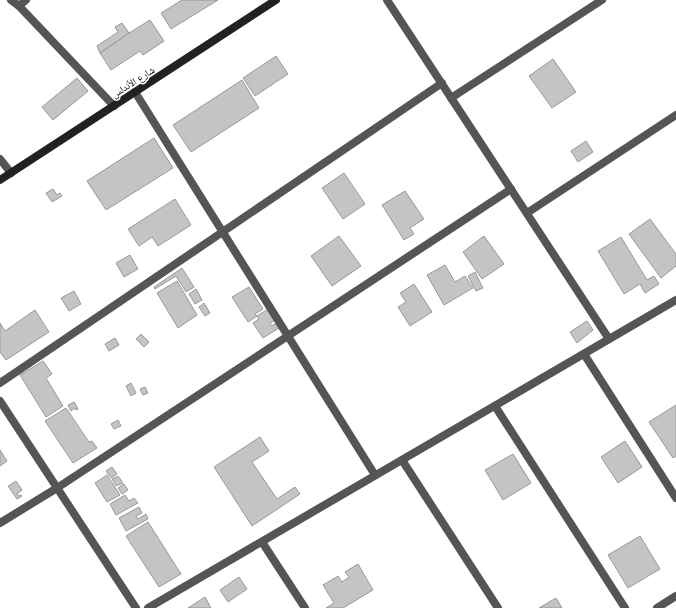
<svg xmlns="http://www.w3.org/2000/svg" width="676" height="608" font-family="Helvetica,'Noto Naskh Arabic',sans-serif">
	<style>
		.building { fill: #c4c4c4; stroke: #999 }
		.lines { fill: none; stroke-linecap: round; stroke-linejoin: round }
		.minor { stroke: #555; stroke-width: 8 }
		.tertiary { stroke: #555; stroke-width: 8 }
		.secondary { stroke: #222; stroke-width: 8 }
		.labels { text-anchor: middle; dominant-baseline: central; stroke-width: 3; stroke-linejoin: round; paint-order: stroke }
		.street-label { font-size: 10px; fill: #000; stroke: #fff }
	</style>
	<rect width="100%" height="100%" fill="#fff"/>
	<g class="building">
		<path d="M182 0H218L171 29 161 13Z"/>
		<path d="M150 20 164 41 143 55 140 51 111 70 100 53 129 33Z"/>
		<path d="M122 23 129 33 100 53 97 46 118 32 115 27Z"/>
		<path d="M276 56 288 74 255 96 243 78Z"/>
		<path d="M553 59 576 92 552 108 529 76Z"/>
		<path d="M77 78 88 91 53 120 42 107Z"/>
		<path d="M242 80 259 108 191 152 173 125Z"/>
		<path d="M154 138 173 168 106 210 87 181Z"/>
		<path d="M586 141 593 152 578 162 571 151Z"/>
		<path d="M344 173 365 204 343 219 322 188Z"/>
		<path d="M53 189 57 195 60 193 62 196 52 202 46 193Z"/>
		<path d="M405 191 424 219 410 228 414 234 404 240 382 205Z"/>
		<path d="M175 199 191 225 158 246 152 237 139 246 128 229Z"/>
		<path d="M650 219 676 254V266L661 278 629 234Z"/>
		<path d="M339 236 361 266 332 286 311 256Z"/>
		<path d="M484 236 504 264 482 279 463 252Z"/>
		<path d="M621 237 647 280 654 276 659 284 645 293 640 284 624 294 598 251Z"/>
		<path d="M130 255 138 269 124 277 116 263Z"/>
		<path d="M445 265 455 282 465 276 473 288 444 305 427 275Z"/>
		<path d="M182 268 194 287 186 292 176 276 155 289 154 287Z"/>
		<path d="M475 272 483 288 476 291 468 276Z"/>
		<path d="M177 281 197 315 178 328 157 293Z"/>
		<path d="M414 284 432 312 410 326 398 307 406 302 400 293Z"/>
		<path d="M249 287 263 309 255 314 257 316 248 322 232 297Z"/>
		<path d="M196 289 202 300 195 304 189 294Z"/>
		<path d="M74 291 81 304 69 311 61 298Z"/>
		<path d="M204 303 210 313 205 316 199 307Z"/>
		<path d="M268 309 275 320 270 323 272 326 276 323 279 328 263 338 253 323 259 319 257 316Z"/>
		<path d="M35 310 49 332 6 360 0 352V323L5 331Z"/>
		<path d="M587 321 593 330 577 343 570 332Z"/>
		<path d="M141 334 149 342 144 347 136 339Z"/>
		<path d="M115 338 119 345 109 351 105 344Z"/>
		<path d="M43 361 52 374 46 378 63 406 46 417 20 375Z"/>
		<path d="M131 383 136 393 131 396 126 386Z"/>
		<path d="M145 387 148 393 143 395 140 389Z"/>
		<path d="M74 402 78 409 76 410 75 408 71 411 68 405Z"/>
		<path d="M676 405V456L673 458 649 422Z"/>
		<path d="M66 408 89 442 92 441 97 448 73 463 45 421Z"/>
		<path d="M118 420 121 426 114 429 111 424Z"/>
		<path d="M260 437 269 451 252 462 277 499 295 487 300 494 252 526 214 467Z"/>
		<path d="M625 441 642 467 618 483 601 457Z"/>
		<path d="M0 450 7 461 0 466Z"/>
		<path d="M513 454 531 483 503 500 485 470Z"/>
		<path d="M112 467 117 474 111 478 106 471Z"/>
		<path d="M107 475 120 495 107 502 95 483Z"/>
		<path d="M118 476 123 483 116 486 112 479Z"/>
		<path d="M16 481 22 490 17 494 19 496 21 495 22 496 17 499 8 486Z"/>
		<path d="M124 484 128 490 122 494 118 488Z"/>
		<path d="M125 495 129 501 134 498 138 503 116 515 110 504Z"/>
		<path d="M139 507 142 513 136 516 138 519 146 514 148 519 126 531 119 518Z"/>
		<path d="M148 522 181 574 159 587 126 536Z"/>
		<path d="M640 536 660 569 628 588 608 555Z"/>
		<path d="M358 564 373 590 343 608H326L334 603 323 585 338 576 342 582 349 577 345 572Z"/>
		<path d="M239 577 247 589 228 602 220 590Z"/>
		<path d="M205 597 211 608H188Z"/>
		<path d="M556 598 562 608H539Z"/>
	</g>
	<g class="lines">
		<g class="minor">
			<path d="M11 0 19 6 114 106"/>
			<path d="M387 0 609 339"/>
			<path d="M19 6 26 0"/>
			<path d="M135 92 375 475"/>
			<path d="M451 98 602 0"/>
			<path d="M0 159 11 173"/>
			<path d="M527 213 676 115"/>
			<path d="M584 354 676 498"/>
			<path d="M0 383 442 83"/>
			<path d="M495 406 625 608"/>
			<path d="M402 460 498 608"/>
			<path d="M0 523 57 488 511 189"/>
			<path d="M262 542 305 608"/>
			<path d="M148 608 676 300"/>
			<path d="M657 608 676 596"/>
		</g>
		<path class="tertiary" d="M0 401 136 608"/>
		<path class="secondary" d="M0 180 276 0"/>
	</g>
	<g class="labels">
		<g class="street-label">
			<text transform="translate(133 82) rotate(-33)">شارع الأندلس</text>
		</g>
	</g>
</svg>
